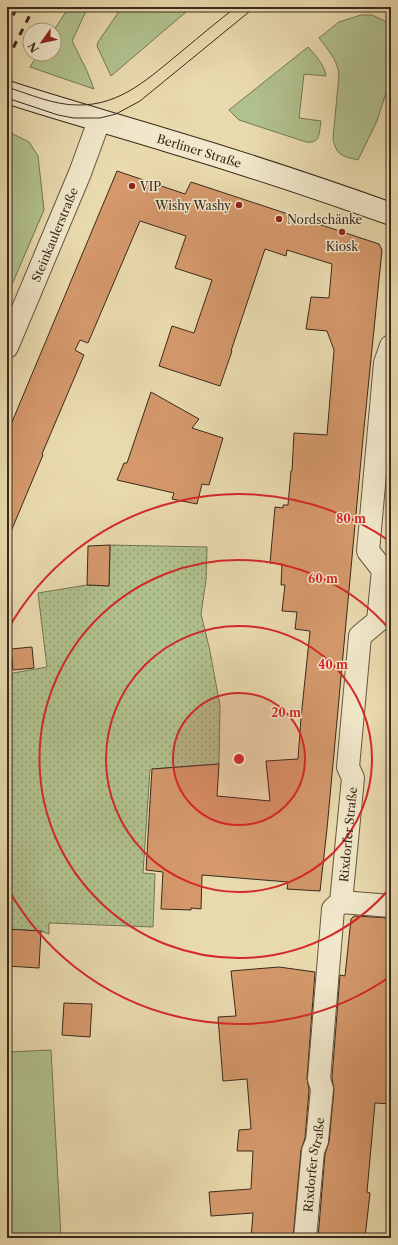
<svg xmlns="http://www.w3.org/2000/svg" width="398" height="1245" font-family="'Libre Caslon Text',serif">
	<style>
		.grass { fill: #b1c18e; stroke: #757655 }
		.forest { fill: url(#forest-crowns); stroke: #757655 }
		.park { fill: url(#park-dots); stroke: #757655 }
		.building { fill: #d4986b; stroke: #392a1c }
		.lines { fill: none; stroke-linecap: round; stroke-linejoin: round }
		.street-casing { stroke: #655640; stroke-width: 24 }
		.secondary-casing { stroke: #392a1c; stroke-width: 24 }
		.street { stroke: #f1e7ca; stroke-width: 22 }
		.secondary { stroke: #f1e7ca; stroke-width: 22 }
		.tram { stroke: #392a1c; stroke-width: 1 }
		.rail { stroke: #392a1c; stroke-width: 3; stroke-dasharray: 7 7; stroke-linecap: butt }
		.ring { fill: none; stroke: #d62828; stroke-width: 2 }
		.poi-dot { fill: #8f2418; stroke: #f1e7ca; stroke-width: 1.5 }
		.labels { text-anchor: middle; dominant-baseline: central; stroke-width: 3; stroke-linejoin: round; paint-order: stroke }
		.street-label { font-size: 12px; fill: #392a1c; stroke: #f1e7ca }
		.poi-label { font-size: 12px; fill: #392a1c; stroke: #f1e7ca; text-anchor: start }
		.centre { fill: #d62828; stroke: #f1e7ca; stroke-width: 2 }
		.ring-label { font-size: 12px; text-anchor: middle; font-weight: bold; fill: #d62828; stroke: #f1e7ca; stroke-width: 3; stroke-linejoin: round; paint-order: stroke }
	</style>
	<defs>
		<pattern id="forest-crowns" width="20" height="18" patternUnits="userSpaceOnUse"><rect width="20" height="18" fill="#b1c18e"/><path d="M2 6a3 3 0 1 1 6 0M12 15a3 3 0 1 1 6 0" fill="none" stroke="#919d73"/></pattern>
		<pattern id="park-dots" width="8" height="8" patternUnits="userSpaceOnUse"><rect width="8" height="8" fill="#b1c18e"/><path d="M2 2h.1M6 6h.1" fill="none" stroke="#919d73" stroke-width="1.8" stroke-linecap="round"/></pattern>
	</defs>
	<rect width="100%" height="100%" fill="#e9daae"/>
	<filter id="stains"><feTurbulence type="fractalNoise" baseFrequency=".005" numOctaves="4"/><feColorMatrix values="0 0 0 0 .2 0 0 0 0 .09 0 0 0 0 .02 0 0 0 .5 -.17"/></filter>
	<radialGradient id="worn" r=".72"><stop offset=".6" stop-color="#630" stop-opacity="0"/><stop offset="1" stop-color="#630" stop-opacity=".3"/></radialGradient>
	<g class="grass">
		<path d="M69 7H88L72 41 87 71 94 89 30 67 38 54H54V30Z"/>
		<path d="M122 7H186V12L111 76 97 46 98 42Z"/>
		<path d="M361 15H372L385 21 391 29V77L377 121 358 160C342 156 337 156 333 139L339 74C337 59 328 50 319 38L339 22Z"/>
		<path d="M308 47C316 56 324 64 326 76L304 74 299 118 321 121C319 132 321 144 306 142L239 120 229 110Z"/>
		<path d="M7 131 29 142 38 156 44 210 7 296Z"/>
		<path d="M391 151V172L387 171 386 167Z"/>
		<path d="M51 1050 61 1238H7V1052Z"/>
	</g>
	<path class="forest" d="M187 7H209L202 12 187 9Z"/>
	<path class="park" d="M110 545 207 547 206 580 201 614 210 651 220 706 219 764 152 769 150 770 143 873 155 874 153 927 49 923V934L41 931 7 929V707L13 673 47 667 38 593 87 585 109 586Z"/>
	<g class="building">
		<path d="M117 171 185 194 191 182 379 244 382 250 363 438 327 829 320 891 287 889 288 882 202 875 201 909 191 908V910L161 909 163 872 146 870 152 769 219 764 217 796 270 801 266 761 298 759 301 718 310 631 295 629 297 612 282 611 285 585H281L282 564 270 563 275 507 283 508V505H288L291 471H292L294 433 327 435 334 350 327 331 306 329 311 297 329 298 332 264 287 250 286 256 265 249 231 351H232L220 386 159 366 172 326 194 333 212 280 175 268 186 236 140 221 88 343 80 340 75 350 84 355 42 454 43 455 7 541V434Z"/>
		<path d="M151 392 199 419 192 428 223 438 209 485 202 484 197 504 172 499 174 493 117 480 124 463H127Z"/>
		<path d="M110 545 109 586 87 585 88 546Z"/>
		<path d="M32 647 34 668 13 670 11 649Z"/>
		<path d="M354 916 391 918 389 951H391V1104L375 1103 367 1192 370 1193 365 1238H318L325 1154 329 1142 334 1090 332 1078 340 975 345 976 351 919Z"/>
		<path d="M7 929 41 931 39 968 7 966Z"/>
		<path d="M279 967 315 972 307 1078 309 1090 305 1138 301 1150 293 1238H251L253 1213 211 1216 209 1192 251 1189 253 1151H237L239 1130 251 1129 247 1079 223 1081 218 1017 236 1016 231 971Z"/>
		<path d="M64 1003 92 1004 90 1037 62 1035Z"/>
	</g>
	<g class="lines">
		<g class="street-casing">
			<g id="street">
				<path id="s1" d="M7 347 80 173 99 121"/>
				<path d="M341 902 391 906"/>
				<path id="s2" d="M305 1238 313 1151 317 1141 322 1089 319 1079 333 909 341 902 353 778 348 767 360 636 378 621 383 570 368 551 385 363 391 346"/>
			</g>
		</g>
		<g class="secondary-casing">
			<g id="secondary">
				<path id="s3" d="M7 92C62 110 117 125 172 142 246 164 318 188 391 214"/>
			</g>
		</g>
		<use href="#street" class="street"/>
		<use href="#secondary" class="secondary"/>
		<g class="tram">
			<path d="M7 87C29 94 54 105 77 105 121 106 150 77 182 51 200 36 218 21 236 7"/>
			<path d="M7 98 58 115 74 118H100L116 114 140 101 255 7"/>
		</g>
		<g class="rail">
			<path d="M7 28 17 7"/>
			<path d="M7 60 34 7"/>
		</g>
	</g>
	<circle cx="239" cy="759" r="66" fill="#d62828" fill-opacity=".12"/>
	<g class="ring">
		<circle cx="239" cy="759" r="66"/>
		<circle cx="239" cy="759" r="133"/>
		<path d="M390 888A199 199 0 1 1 390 630"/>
		<path d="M391 976A265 265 0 0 1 7 887M7 631A265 265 0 0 1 391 542"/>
	</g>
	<g class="poi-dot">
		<circle cx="132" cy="186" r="4"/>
		<circle cx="239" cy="205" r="4"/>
		<circle cx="279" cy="219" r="4"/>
		<circle cx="342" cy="232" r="4"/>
	</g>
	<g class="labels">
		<g class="street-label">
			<text stroke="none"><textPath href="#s3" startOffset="201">Berliner Straße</textPath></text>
			<text stroke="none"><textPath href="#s1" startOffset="122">Steinkaulerstraße</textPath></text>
			<text stroke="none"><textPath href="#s2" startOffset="410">Rixdorfer Straße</textPath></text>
			<text stroke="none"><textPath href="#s2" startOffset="74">Rixdorfer Straße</textPath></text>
		</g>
		<g class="poi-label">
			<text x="140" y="186">VIP</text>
			<text x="231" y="205" text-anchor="end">Wishy Washy</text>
			<text x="287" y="219">Nordschänke</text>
			<text x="342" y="246" text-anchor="middle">Kiosk</text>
		</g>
	</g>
	<circle cx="239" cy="759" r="6" class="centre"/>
	<g class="ring-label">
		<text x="351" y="523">80 m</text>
		<text x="323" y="583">60 m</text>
		<text x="333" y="669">40 m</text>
		<text x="286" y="717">20 m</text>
	</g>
	<rect width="398" height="1245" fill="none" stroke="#e9daae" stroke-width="24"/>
	<rect x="8" y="8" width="382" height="1229" fill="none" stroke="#392a1c" stroke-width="2"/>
	<rect x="12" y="12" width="374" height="1221" fill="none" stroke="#392a1c"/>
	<g transform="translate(42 42) rotate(237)"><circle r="19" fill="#f1e7ca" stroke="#a79b84"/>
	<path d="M0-3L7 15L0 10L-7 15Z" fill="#8f2418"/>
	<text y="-6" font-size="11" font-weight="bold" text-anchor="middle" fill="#392a1c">N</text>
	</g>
	<rect width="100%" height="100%" filter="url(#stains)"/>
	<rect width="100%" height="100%" fill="url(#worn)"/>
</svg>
